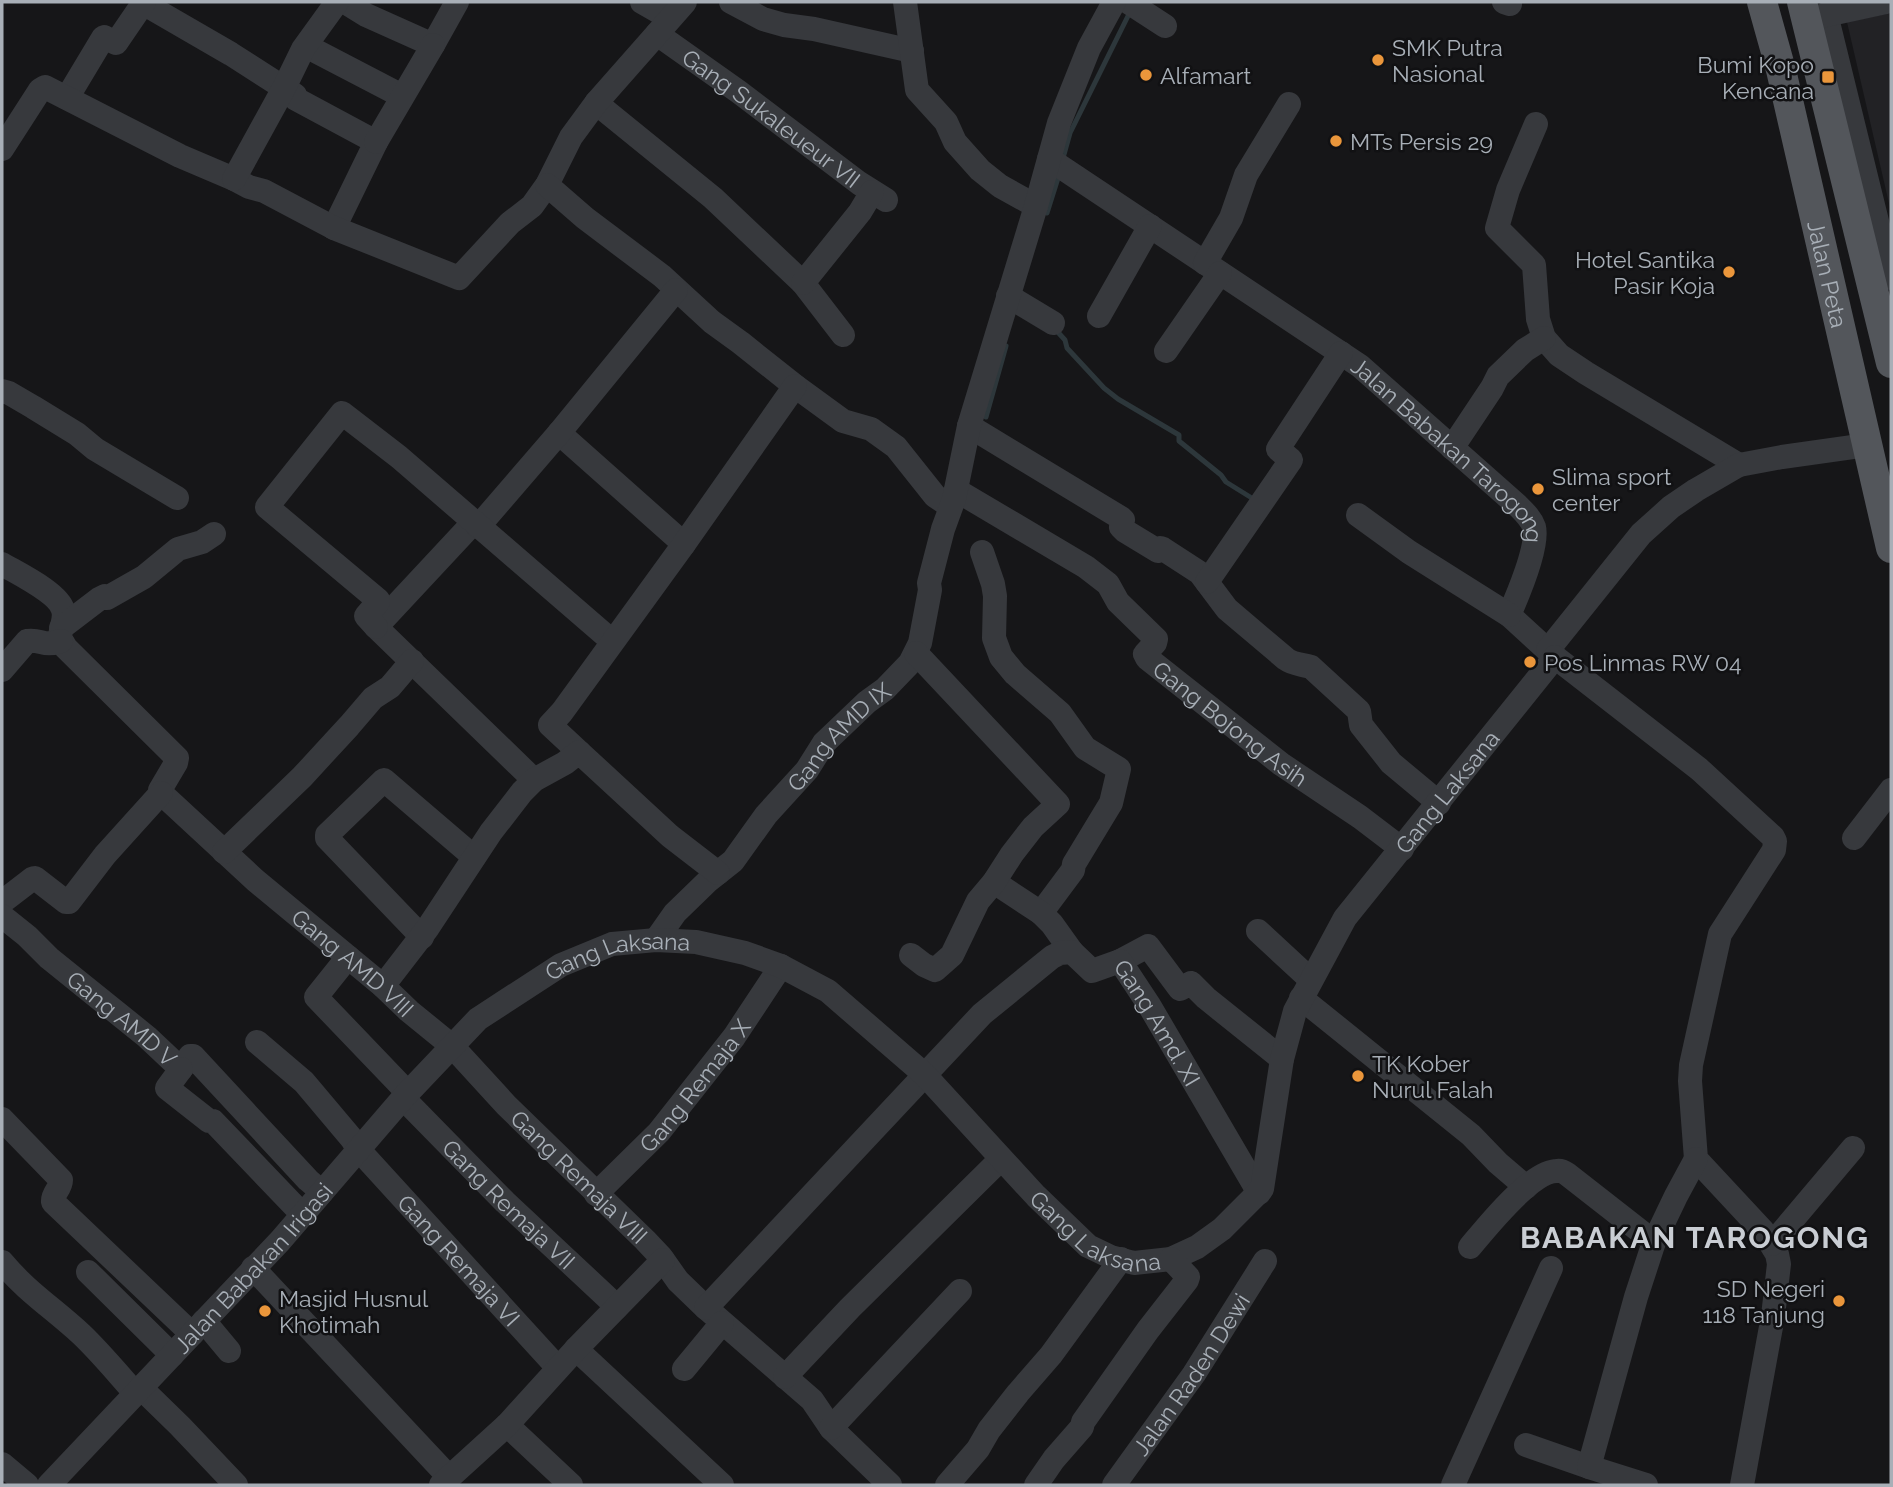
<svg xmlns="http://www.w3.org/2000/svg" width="1893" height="1487" font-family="Raleway,sans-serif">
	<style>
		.built { fill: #222225 }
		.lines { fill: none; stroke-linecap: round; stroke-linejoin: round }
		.stream { stroke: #2d373b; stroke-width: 5 }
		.minor { stroke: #37393d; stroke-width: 24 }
		.major { stroke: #53565b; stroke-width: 30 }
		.poi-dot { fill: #ea963b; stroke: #111113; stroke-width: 2.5 }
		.labels { text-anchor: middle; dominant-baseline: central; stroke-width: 5; stroke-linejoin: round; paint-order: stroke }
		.poi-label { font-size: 23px; fill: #a8afb7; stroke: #111113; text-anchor: start }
		.street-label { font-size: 23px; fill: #a8afb7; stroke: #111113 }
		.district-label { font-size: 30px; font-weight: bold; letter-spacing: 2px; fill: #c9cdd3; stroke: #111113 }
	</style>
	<rect width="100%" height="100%" fill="#161618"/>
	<path class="built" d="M1891 13V212L1847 22Z"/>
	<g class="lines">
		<g class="stream">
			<path d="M1063 158 1070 133 1130 12"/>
			<path d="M1047 213 1059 175"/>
			<path d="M1055 329 1065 340 1067 348 1104 388 1118 399 1179 435V441L1221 475 1226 482 1255 500"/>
			<path d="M986 417 1006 346"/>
		</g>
		<g class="minor">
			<path d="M345 2 366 15 433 45 457 2"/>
			<path d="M642 2 670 18"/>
			<path d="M731 2 763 19 784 25 814 29 912 51"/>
			<path d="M905 2 917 90 946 122 955 142 980 170 1000 186 1036 206"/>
			<path d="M1128 2 1165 26"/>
			<path d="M1504 2 1510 4"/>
			<path d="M143 3 231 54 295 95 296 99 376 142 334 228"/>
			<path d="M1826 14 1891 278"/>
			<path d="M1812 18 1886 2"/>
			<path id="s1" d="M657 34 739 92 859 183 886 200"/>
			<path d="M306 46 402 96"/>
			<path d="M67 98 103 38 104 37 116 43 144 2"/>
			<path d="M596 103 713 198 803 283 843 335"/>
			<path d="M1536 124 1508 190 1497 228 1534 265 1538 319 1544 338 1559 355 1586 373 1739 465"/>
			<path d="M376 142 433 45"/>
			<path d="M2 149 40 90 45 87 180 156 234 179 249 187 264 191 334 228 459 278 510 223 532 206 547 185 571 137 596 103 685 2"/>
			<path id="s2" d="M1049 159 1360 366 1517 505C1523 511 1531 518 1534 527 1539 546 1517 597 1509 615L1555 657 1699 769 1773 837 1775 841 1774 850 1720 934 1691 1065 1690 1081 1696 1159 1763 1231 1777 1254 1779 1264 1773 1316 1742 1485"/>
			<path d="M234 179 284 88 303 49 337 2"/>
			<path d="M547 185 585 218 662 276 712 322 741 343 795 386 843 421 871 429 896 447 935 496 950 506"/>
			<path d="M1205 263 1231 218 1246 175 1289 104"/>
			<path d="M803 283 860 212 872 192"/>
			<path d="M1008 296 1053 323"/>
			<path d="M1099 316 1150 226"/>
			<path d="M1166 351 1220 273"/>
			<path d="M2 391 9 393 33 407 77 434 95 449 177 498"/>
			<path d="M969 426 1121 518 1123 520 1121 527 1125 531 1158 551 1160 548 1163 549 1200 573 1227 609 1286 659C1294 665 1302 664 1311 667L1359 711 1361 725 1391 763 1439 803"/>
			<path d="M559 433 684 544"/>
			<path d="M1452 448 1492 388 1498 376 1525 350 1544 338"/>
			<path id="s3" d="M956 490 1086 567 1108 584 1118 602 1156 639 1155 643 1145 654 1147 658 1281 764 1360 817 1402 849"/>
			<path d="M1358 515 1409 552 1509 615"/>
			<path d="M473 523 376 627 534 780"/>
			<path d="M478 527 559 433 676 290"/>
			<path d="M982 552 993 584 995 596 994 638 1001 657 1015 674 1060 713 1085 748 1119 769 1111 803 1074 864 1073 870 1041 913"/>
			<path id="s4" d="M2 564C17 573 59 593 63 610 66 619 60 628 60 638L66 648 177 758 176 763 160 790 161 793 255 880 383 986 409 1011 452 1046 506 1105 645 1240 661 1257 678 1281 706 1308 812 1400 831 1428 890 1485"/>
			<path d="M1207 582 1291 460 1278 449 1341 353"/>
			<path d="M376 627 366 616 378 602V600L267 507 342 413 399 457 612 641"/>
			<path d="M61 628 99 599 105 596 107 598 144 577 178 549 202 542 214 534"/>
			<path d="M1548 650 1641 534 1671 507 1696 490 1739 465 1782 457 1867 445"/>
			<path d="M2 670 27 641C42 639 43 647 61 641"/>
			<path d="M579 752 550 725 562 712 684 544 795 386"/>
			<path d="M1854 838 1891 790"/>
			<path d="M224 852 302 777 349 726 373 698 390 687 412 661"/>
			<path d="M994 882 1041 913 1052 924 1072 952"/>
			<path d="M2 902 32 879 35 878 66 902H69L105 855 161 793"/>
			<path id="s5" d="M2 916 27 936 49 958 147 1037 181 1069 190 1056H193L308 1180 322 1192"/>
			<path d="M1258 931 1311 980"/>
			<path d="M422 937 327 838V835L384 780 474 857"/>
			<path id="s6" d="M656 940 675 913 709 880 733 861 766 815 807 770 824 743 867 702 885 689 910 663 920 643 930 590 929 583 943 529 954 499 969 426 1036 206 1059 123 1089 48 1114 2"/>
			<path d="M911 955 924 965 935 970 952 955 978 901 994 882 1012 854 1033 827 1058 804 916 653"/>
			<path d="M348 957 316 997 408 1093"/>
			<path d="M1120 961 1148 946 1180 989 1191 983 1206 998 1282 1059"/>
			<path d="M383 986 427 929 491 832 522 792 534 780 565 763 579 752 670 836 718 873"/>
			<path d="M1301 998 1471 1135 1498 1163 1526 1187"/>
			<path id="s7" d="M257 1042 304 1082 352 1139 359 1150 558 1368"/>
			<path d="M181 1069 167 1088 209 1121H213L303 1215"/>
			<path id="s8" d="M403 1098 505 1202 612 1302 616 1308"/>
			<path d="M2 1119 61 1180C61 1189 52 1193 53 1202L192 1334"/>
			<path id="s9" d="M596 1194 659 1132 734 1037 781 966"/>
			<path d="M1772 1244 1853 1148"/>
			<path d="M1470 1247C1486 1228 1531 1171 1557 1171 1561 1170 1564 1172 1567 1174L1654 1242"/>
			<path d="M2 1262C26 1291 54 1309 81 1334 101 1353 118 1374 136 1394"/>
			<path d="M253 1268 449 1477"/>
			<path d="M88 1272 172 1355"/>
			<path id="s10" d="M706 1308 982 1014 1052 957 1060 953 1072 952 1092 971 1120 961 1149 1005 1259 1193"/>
			<path d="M204 1321 229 1351"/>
			<path d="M576 1349 722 1485"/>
			<path d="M684 1369 722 1323"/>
			<path d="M785 1377 850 1308 1001 1159"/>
			<path d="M141 1388 180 1426 236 1485"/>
			<path d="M507 1425 571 1485"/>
			<path d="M831 1428 960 1291"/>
			<path d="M1526 1445 1589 1467"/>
			<path d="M2 1464 27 1485"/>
			<path id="s11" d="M49 1485 280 1241 403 1098 478 1019 561 965 612 944 656 940 696 942 745 953 781 966 828 991 924 1074 1036 1196 1088 1246 1111 1257 1134 1263 1171 1259 1197 1247 1222 1229 1262 1189 1282 1059 1295 1011 1345 918 1555 657"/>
			<path d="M441 1485 507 1425 576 1349 663 1260"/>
			<path d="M947 1485 978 1449 989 1430 1018 1393 1051 1355 1121 1259"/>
			<path d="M1036 1485 1054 1459 1082 1427 1083 1422 1148 1330 1187 1280 1188 1277 1171 1259"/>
			<path id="s12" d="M1114 1485 1194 1374 1265 1261"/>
			<path d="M1453 1485 1551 1268"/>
			<path d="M1646 1485 1589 1467 1636 1297 1654 1242 1676 1196 1696 1159"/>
		</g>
		<g class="major">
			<path id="s13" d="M1762 2 1781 70 1891 548"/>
			<path d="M1802 2 1891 363"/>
		</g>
	</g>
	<g class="poi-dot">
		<circle cx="1378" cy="60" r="7"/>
		<circle cx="1146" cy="75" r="7"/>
		<rect x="1821" y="70" width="14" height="14" rx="3.5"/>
		<circle cx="1336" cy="141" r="7"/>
		<circle cx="1729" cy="272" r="7"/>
		<circle cx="1538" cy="489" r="7"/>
		<circle cx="1530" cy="662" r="7"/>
		<circle cx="1358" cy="1076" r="7"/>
		<circle cx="1839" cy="1301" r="7"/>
		<circle cx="265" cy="1311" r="7"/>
	</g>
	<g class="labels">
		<g class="poi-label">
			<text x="1392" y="47">SMK Putra<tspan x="1392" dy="26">Nasional</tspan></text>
			<text x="1814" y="64" text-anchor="end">Bumi Kopo<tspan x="1814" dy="26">Kencana</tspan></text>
			<text x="1160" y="75">Alfamart</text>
			<text x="1350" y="141">MTs Persis 29</text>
			<text x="1715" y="259" text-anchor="end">Hotel Santika<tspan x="1715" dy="26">Pasir Koja</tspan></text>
			<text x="1552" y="476">Slima sport<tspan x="1552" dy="26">center</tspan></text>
			<text x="1544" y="662">Pos Linmas RW 04</text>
			<text x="1372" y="1063">TK Kober<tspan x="1372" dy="26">Nurul Falah</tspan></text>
			<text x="1825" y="1288" text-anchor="end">SD Negeri<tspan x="1825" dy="26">118 Tanjung</tspan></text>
			<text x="279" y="1298">Masjid Husnul<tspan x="279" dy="26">Khotimah</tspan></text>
		</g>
		<g class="street-label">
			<text stroke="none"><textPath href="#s1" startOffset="142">Gang Sukaleueur VII</textPath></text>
			<text stroke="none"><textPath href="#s13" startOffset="280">Jalan Peta</textPath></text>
			<text stroke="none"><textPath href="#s2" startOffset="497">Jalan Babakan Tarogong</textPath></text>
			<text stroke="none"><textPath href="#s3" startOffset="382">Gang Bojong Asih</textPath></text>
			<text stroke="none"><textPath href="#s6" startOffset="275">Gang AMD IX</textPath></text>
			<text stroke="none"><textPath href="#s11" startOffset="2030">Gang Laksana</textPath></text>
			<text stroke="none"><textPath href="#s11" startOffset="791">Gang Laksana</textPath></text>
			<text stroke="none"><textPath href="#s4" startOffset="570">Gang AMD VIII</textPath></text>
			<text stroke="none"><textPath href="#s5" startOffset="158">Gang AMD V</textPath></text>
			<text stroke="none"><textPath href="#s10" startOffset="644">Gang Amd. XI</textPath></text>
			<text stroke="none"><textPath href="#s9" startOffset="147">Gang Remaja X</textPath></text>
			<text stroke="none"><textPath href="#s4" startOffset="882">Gang Remaja VIII</textPath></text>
			<text stroke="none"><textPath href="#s8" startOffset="150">Gang Remaja VII</textPath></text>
			<text stroke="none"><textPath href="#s11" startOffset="1379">Gang Laksana</textPath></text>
			<text stroke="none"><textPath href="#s7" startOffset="298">Gang Remaja VI</textPath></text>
			<text stroke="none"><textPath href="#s11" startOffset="298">Jalan Babakan Irigasi</textPath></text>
			<text stroke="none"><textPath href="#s12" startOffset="135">Jalan Raden Dewi</textPath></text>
		</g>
		<g class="district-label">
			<text x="1695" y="1237">BABAKAN TAROGONG</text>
		</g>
	</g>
	<rect width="1893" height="1487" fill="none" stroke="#a8afb7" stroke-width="7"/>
</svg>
